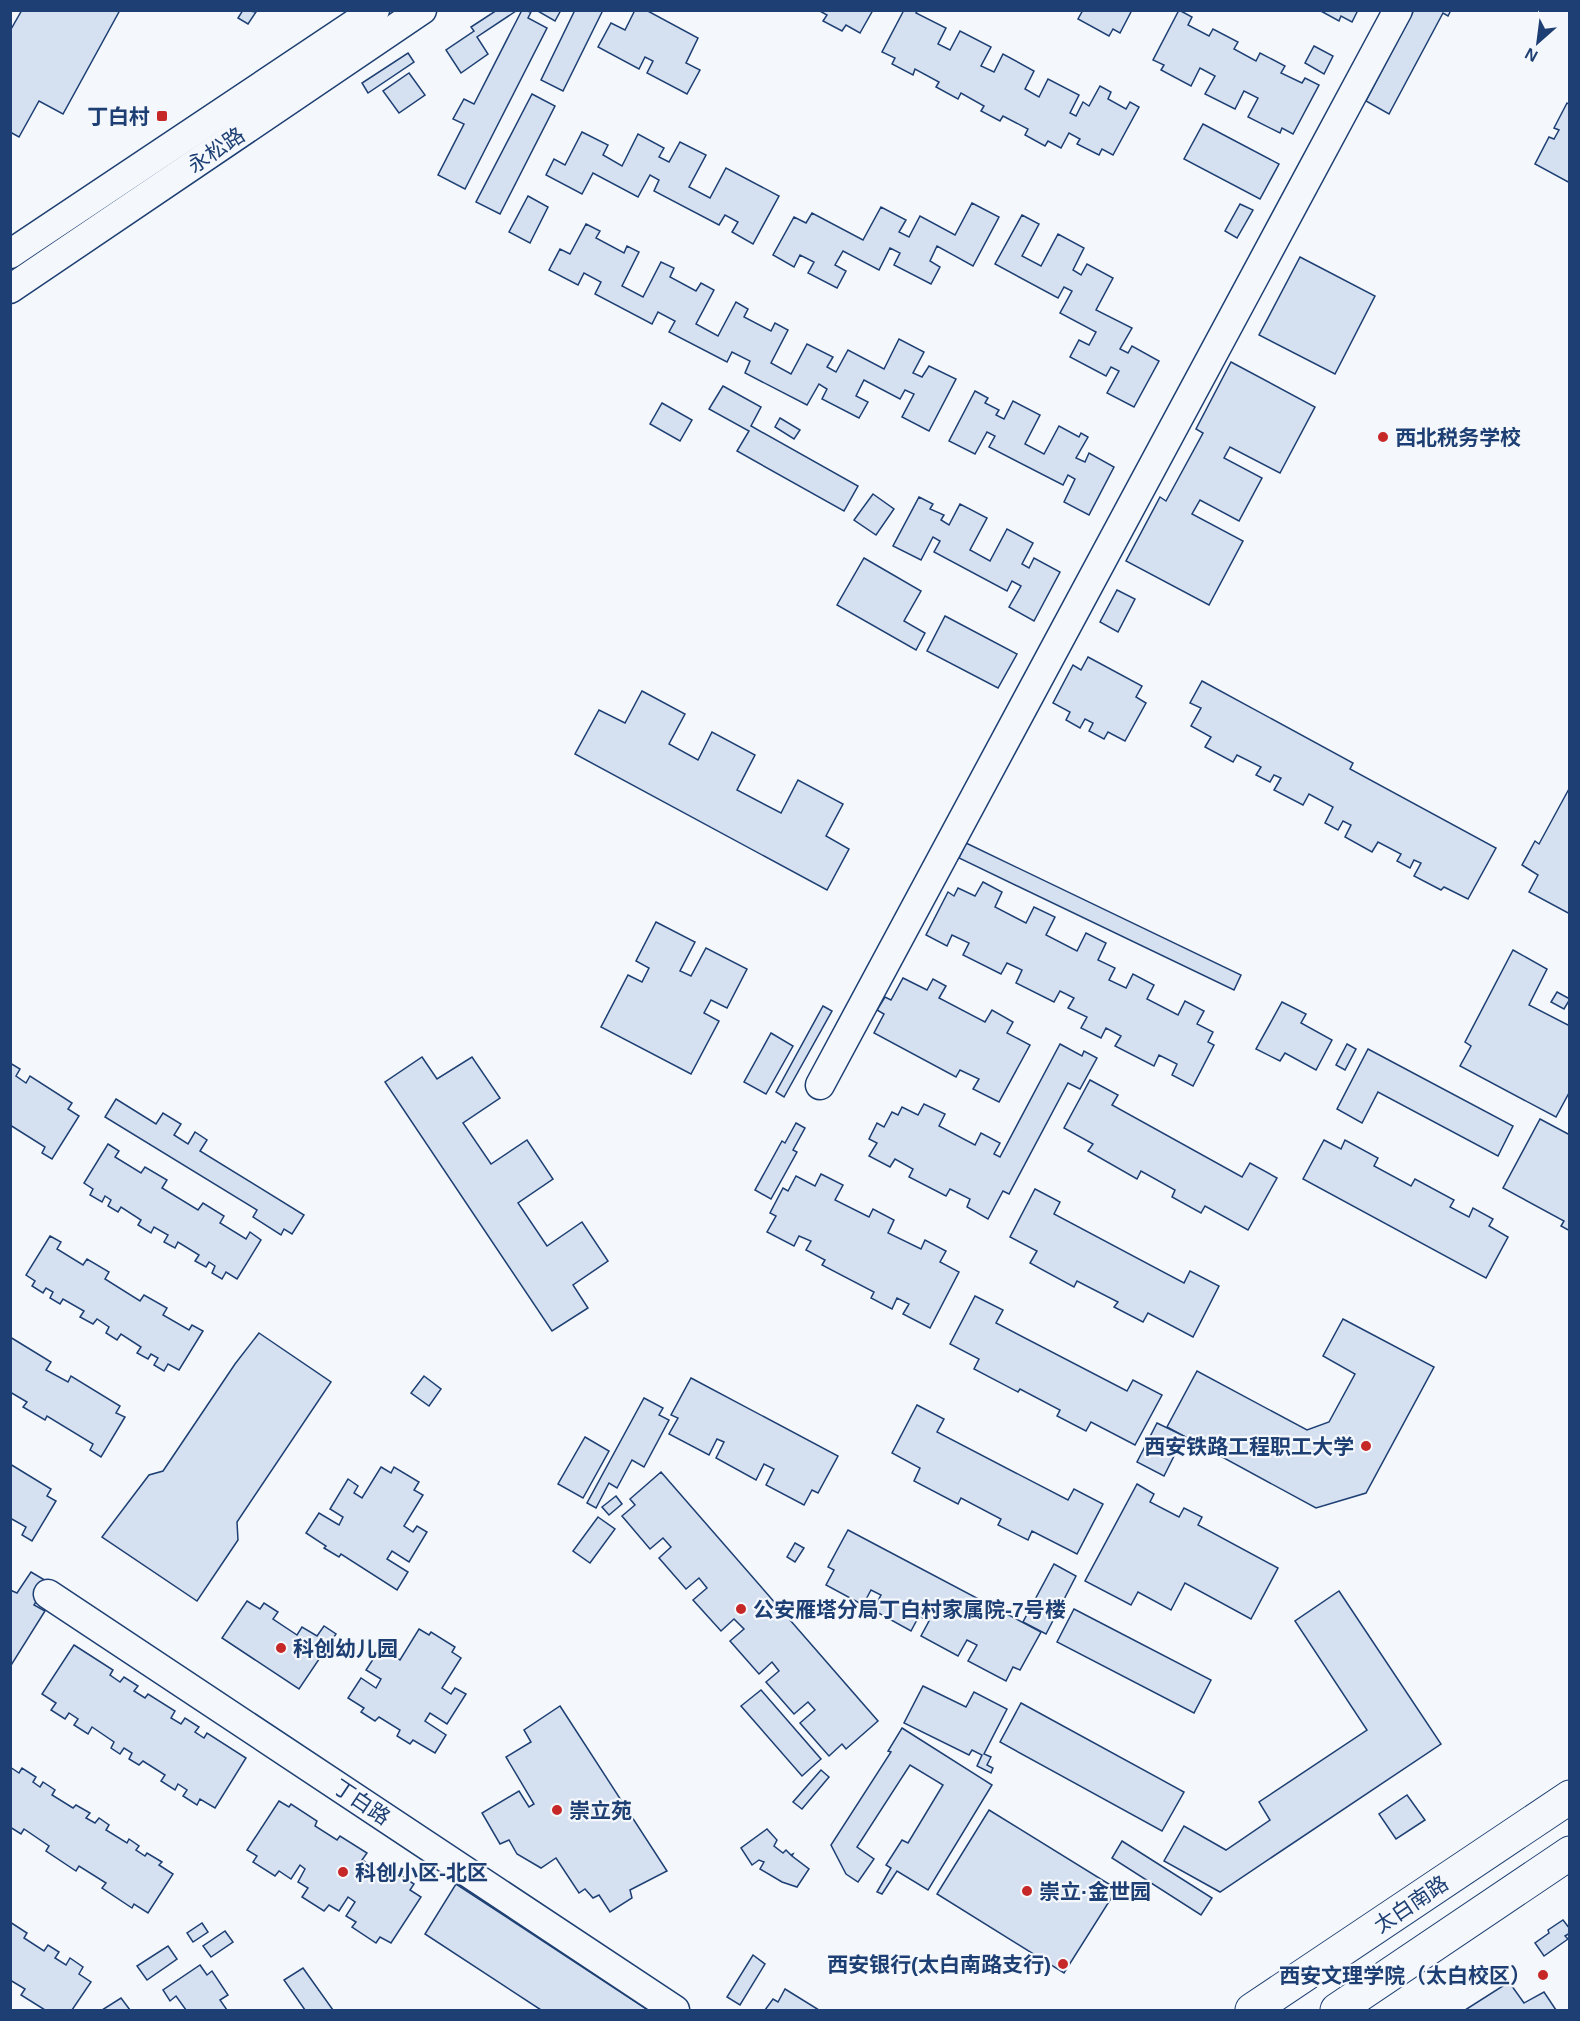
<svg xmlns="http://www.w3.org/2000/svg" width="1580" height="2021" font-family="Arial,'Noto Sans SC',sans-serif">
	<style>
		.building { fill: #d5e0f0; stroke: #1d3f73; stroke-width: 1.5 }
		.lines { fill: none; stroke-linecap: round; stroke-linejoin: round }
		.minor-casing { stroke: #1d3f73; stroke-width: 31 }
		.major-casing { stroke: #1d3f73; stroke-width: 35 }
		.minor { stroke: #f4f7fb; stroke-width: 28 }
		.major { stroke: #f4f7fb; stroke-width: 33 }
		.poi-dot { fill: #c62828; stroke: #f4f7fb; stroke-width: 2 }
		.labels { text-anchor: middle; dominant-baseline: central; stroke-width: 4.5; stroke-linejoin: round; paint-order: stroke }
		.poi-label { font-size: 21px; font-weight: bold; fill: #1d3f73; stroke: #f4f7fb; text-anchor: start }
		.street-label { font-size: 21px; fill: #1d3f73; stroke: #f4f7fb }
	</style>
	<rect width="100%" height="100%" fill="#f4f7fb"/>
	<g class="building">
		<path d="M22 10H120L63 114 39 101 19 137 10 132V31Z"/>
		<path d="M243 10 256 12 248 24 238 18Z"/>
		<path d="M497 10 516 11 477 37 488 54 461 73 446 50 474 31 471 27Z"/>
		<path d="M522 10 531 12 528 18 547 28 465 189 438 175 464 124 453 119 464 99 474 104Z"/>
		<path d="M536 10H561L555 21Z"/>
		<path d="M575 10H603L563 91 541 80Z"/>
		<path d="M635 10H646L698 38 686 63 700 70 687 94 647 73 653 61 645 57 639 69 598 47 611 23 625 30Z"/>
		<path d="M818 10H873L860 33 846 25 842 31 823 21 827 15Z"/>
		<path d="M904 10H918L916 13 946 28 938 44 950 50 960 31 991 47 981 66 994 72 1003 54 1034 71 1025 89 1039 97 1048 79 1079 95 1070 113 1076 116 1083 102 1089 106 1100 86 1111 92 1108 99 1126 109 1130 102 1139 107 1113 155 1102 149 1099 155 1077 144 1080 139 1069 133 1061 148 1048 141 1045 146 1025 135 1028 129 1003 116 1000 121 981 111 984 106 961 93 958 99 936 87 939 82 915 69 913 75 892 64 895 58 882 52Z"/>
		<path d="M1083 10H1132L1120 33 1113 29 1109 36 1078 19Z"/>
		<path d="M1179 10 1192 17 1188 25 1209 36 1213 29 1238 42 1234 49 1256 61 1260 53 1285 66 1281 73 1302 83 1305 78 1319 85 1293 134 1282 128 1280 133 1248 117 1258 98 1244 91 1235 109 1205 94 1215 76 1200 68 1191 86 1161 70 1164 65 1153 60Z"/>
		<path d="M1319 10H1358L1352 22 1341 16 1339 21Z"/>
		<path d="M1414 10H1451L1448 16 1443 13 1389 114 1366 101Z"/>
		<path d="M1314 46 1333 56 1324 74 1305 63Z"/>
		<path d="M408 53 414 62 368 93 362 83Z"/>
		<path d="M409 73 425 95 399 113 383 91Z"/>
		<path d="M532 94 555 106 500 214 476 202Z"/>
		<path d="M1567 103 1570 105V183L1535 164 1549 137 1554 139 1559 130 1554 128Z"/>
		<path d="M1203 124 1279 164 1260 199 1184 159Z"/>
		<path d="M582 132 608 145 603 155 622 166 638 134 664 148 659 157 669 162 680 142 706 155 689 187 710 198 726 168 779 196 753 244 732 232 738 222 725 215 719 225 654 191 659 180 650 175 638 197 593 173 582 194 546 175 554 159 565 165Z"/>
		<path d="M528 196 548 207 530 243 509 232Z"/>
		<path d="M972 203 999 217 973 266 937 246 930 261 940 267 931 284 894 265 900 253 890 248 879 270 843 251 835 265 846 271 837 288 808 273 814 262 800 255 794 267 773 255 794 217 806 223 812 213 863 240 881 207 906 220 899 232 909 237 920 216 955 235Z"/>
		<path d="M1240 204 1253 210 1237 238 1225 231Z"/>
		<path d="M1022 215 1039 224 1022 256 1041 266 1058 234 1084 248 1073 270 1081 275 1087 264 1113 278 1096 310 1132 328 1120 349 1128 353 1132 346 1159 361 1134 407 1107 393 1119 371 1111 367 1106 376 1070 357 1079 340 1089 345 1096 332 1060 313 1072 291 1064 287 1058 298 995 264Z"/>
		<path d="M586 224 600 231 596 238 624 253 627 246 639 252 622 286 643 297 661 262 674 268 670 277 696 291 701 283 714 290 696 324 718 336 736 302 748 309 744 317 771 331 775 323 788 330 771 363 791 374 807 344 833 357 827 367 836 372 848 350 884 369 899 339 924 352 913 373 922 377 929 366 956 379 929 431 902 417 914 394 905 390 900 399 864 380 856 396 868 402 859 418 822 399 827 389 819 384 807 405 745 373 750 361 732 352 727 362 669 332 675 321 658 312 652 324 595 294 601 282 584 273 578 285 549 270 560 249 570 254Z"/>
		<path d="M1300 257 1375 296 1335 374 1259 335Z"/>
		<path d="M1231 362 1315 407 1280 473 1230 447 1224 458 1262 478 1239 521 1200 500 1192 514 1243 541 1209 605 1126 561 1160 497 1166 501 1203 433 1196 429Z"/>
		<path d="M723 386 761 407 751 426 858 486 844 511 737 451 749 431 709 409Z"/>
		<path d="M975 391 988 398 985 403 999 410 996 415 1004 419 1013 401 1040 415 1025 444 1044 454 1059 426 1079 437 1081 433 1088 437 1076 458 1085 462 1089 453 1114 467 1089 515 1064 502 1075 479 1068 475 1063 485 989 447 995 436 987 432 975 454 949 441Z"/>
		<path d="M662 403 692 420 680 441 650 424Z"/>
		<path d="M780 418 800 430 794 439 775 427Z"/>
		<path d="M873 494 894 509 876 535 854 520Z"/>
		<path d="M919 497 933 504 930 509 944 515 941 520 949 525 960 504 987 518 970 550 990 561 1007 529 1033 543 1022 564 1029 568 1034 558 1060 572 1034 621 1009 607 1021 586 1012 581 1007 591 934 552 940 541 933 537 921 560 893 546Z"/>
		<path d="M864 558 921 591 904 621 925 633 916 650 837 605Z"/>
		<path d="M1117 590 1135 599 1118 632 1100 622Z"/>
		<path d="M945 616 1017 654 998 688 927 651Z"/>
		<path d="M1088 657 1142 686 1136 697 1146 703 1125 741 1108 732 1104 739 1089 731 1093 723 1085 719 1080 728 1066 720 1070 712 1053 703 1073 665 1081 670Z"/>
		<path d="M1202 681 1353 763 1350 769 1496 848 1468 899 1444 887 1441 890 1414 876 1421 863 1414 860 1410 868 1397 861 1401 854 1378 842 1372 852 1345 837 1351 825 1343 821 1338 830 1325 823 1333 807 1309 794 1303 805 1274 790 1281 778 1274 775 1270 782 1256 775 1261 767 1237 755 1233 762 1205 747 1211 737 1191 726 1201 708 1190 703Z"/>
		<path d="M642 691 685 714 669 744 698 760 712 732 755 755 737 790 781 813 798 780 843 804 826 836 849 849 827 890 575 754 599 710 625 723Z"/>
		<path d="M1570 787V914L1529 892 1538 875 1522 865 1535 841 1539 844Z"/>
		<path d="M966 843 1241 975 1234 990 959 858Z"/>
		<path d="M983 882 1002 892 995 907 1026 923 1034 907 1055 917 1046 935 1077 951 1086 933 1106 943 1098 960 1115 968 1109 980 1126 988 1133 974 1154 985 1147 999 1178 1015 1185 1001 1204 1011 1197 1024 1213 1032 1208 1042 1214 1045 1193 1086 1172 1075 1177 1064 1159 1055 1154 1066 1115 1046 1121 1036 1106 1028 1101 1038 1081 1028 1087 1017 1068 1008 1074 998 1060 991 1054 1002 1016 983 1022 970 1007 963 1001 974 963 955 969 943 952 935 947 946 926 935 948 892 954 896 958 888 975 896Z"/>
		<path d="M656 922 695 942 680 971 691 976 706 948 747 969 727 1008 711 1000 704 1013 719 1021 691 1074 601 1027 628 975 642 982 649 968 636 961Z"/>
		<path d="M1513 950 1547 969 1529 1005 1570 1026V1091L1556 1117 1460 1066 1471 1046 1465 1042Z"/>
		<path d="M903 978 927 990 933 979 946 986 939 998 985 1022 992 1010 1013 1022 1007 1033 1030 1045 999 1102 973 1089 979 1079 960 1070 956 1077 874 1033 884 1014 877 1010 885 997 891 1000Z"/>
		<path d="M1557 992 1570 999 1564 1009 1551 1002Z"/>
		<path d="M1282 1002 1306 1014 1301 1023 1332 1040 1316 1070 1285 1053 1280 1061 1256 1049Z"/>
		<path d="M823 1006 832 1011 784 1097 776 1092Z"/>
		<path d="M771 1033 793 1046 766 1094 744 1082Z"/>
		<path d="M1060 1044 1082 1056 1084 1051 1097 1058 1080 1089 1068 1083 1009 1194 1003 1191 988 1219 967 1207 970 1199 950 1189 946 1196 909 1177 913 1169 895 1159 890 1167 869 1156 877 1143 869 1139 877 1123 884 1127 892 1112 898 1115 902 1107 918 1115 924 1104 945 1114 939 1126 975 1145 981 1133 1000 1143 994 1154 1000 1157Z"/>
		<path d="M1347 1044 1356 1049 1345 1070 1336 1065Z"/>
		<path d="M1368 1049 1513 1126 1498 1156 1378 1092 1362 1123 1337 1109Z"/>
		<path d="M422 1057 437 1079 472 1057 500 1098 463 1123 491 1164 527 1140 553 1179 518 1203 547 1246 582 1222 608 1261 573 1285 588 1308 552 1331 385 1082Z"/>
		<path d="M10 1063 20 1069 16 1076 26 1083 30 1076 72 1103 68 1109 79 1116 52 1159 42 1153 45 1147 10 1125Z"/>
		<path d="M1090 1080 1118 1095 1112 1105 1242 1177 1250 1163 1277 1178 1248 1230 1205 1206 1201 1213 1172 1197 1175 1190 1141 1171 1137 1179 1088 1151 1093 1144 1064 1128Z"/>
		<path d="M116 1099 156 1124 163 1113 181 1124 174 1135 188 1144 195 1132 207 1140 200 1151 304 1215 292 1234 284 1229 281 1235 253 1217 257 1210 105 1117Z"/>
		<path d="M1540 1119 1570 1135V1231L1561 1226 1564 1221 1503 1188Z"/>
		<path d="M796 1123 805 1128 793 1150 797 1152 771 1199 755 1190 782 1141 785 1143Z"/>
		<path d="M1324 1140 1341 1149 1345 1140 1378 1158 1374 1166 1411 1186 1415 1179 1454 1200 1450 1207 1469 1217 1473 1208 1493 1219 1489 1226 1508 1237 1486 1278 1303 1179Z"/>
		<path d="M108 1144 119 1151 115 1157 141 1173 145 1167 167 1180 162 1188 198 1210 203 1203 224 1216 220 1223 246 1239 250 1232 261 1240 237 1279 226 1272 222 1279 212 1273 215 1266 209 1262 206 1267 195 1261 199 1255 178 1242 175 1248 164 1242 168 1235 154 1227 151 1233 138 1225 141 1220 121 1207 118 1212 108 1206 111 1200 105 1196 102 1202 90 1195 93 1189 84 1183Z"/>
		<path d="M821 1174 843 1185 835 1200 869 1217 873 1209 894 1220 888 1233 921 1249 925 1240 946 1251 940 1262 959 1272 930 1328 903 1314 909 1304 897 1298 892 1309 871 1298 874 1292 822 1265 825 1260 806 1250 811 1241 799 1236 794 1246 767 1232 776 1216 770 1213 783 1188 788 1191 796 1176 815 1186Z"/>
		<path d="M1035 1189 1060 1202 1054 1214 1184 1283 1190 1271 1219 1286 1193 1337 1148 1313 1143 1322 1114 1307 1118 1302 1077 1281 1074 1287 1030 1263 1037 1251 1010 1237Z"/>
		<path d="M50 1236 61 1242 57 1249 83 1265 87 1259 109 1272 105 1279 140 1301 144 1295 167 1308 163 1315 189 1330 192 1325 203 1331 179 1370 168 1364 164 1371 154 1365 158 1358 151 1354 148 1359 137 1353 141 1347 121 1334 117 1340 106 1333 109 1327 97 1319 93 1324 80 1317 84 1311 63 1299 60 1304 50 1298 53 1292 46 1288 43 1293 32 1286 35 1281 26 1275Z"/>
		<path d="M975 1296 1003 1310 996 1323 1127 1391 1133 1380 1162 1395 1135 1445 1091 1422 1086 1431 1057 1416 1060 1410 1020 1389 1018 1392 974 1369 979 1359 950 1344Z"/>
		<path d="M1343 1319 1434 1367 1366 1493 1316 1508 1167 1427 1197 1371 1307 1430 1329 1422 1355 1374 1323 1356Z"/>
		<path d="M259 1333 331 1382 237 1522 238 1540 197 1601 102 1537 149 1475 163 1471 235 1364Z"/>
		<path d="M10 1337 51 1362 46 1370 68 1382 71 1376 120 1406 116 1413 125 1417 101 1457 90 1450 93 1444 47 1416 45 1420 23 1407 27 1402 10 1392Z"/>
		<path d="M424 1376 441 1389 429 1406 411 1393Z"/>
		<path d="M691 1378 838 1456 818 1493 812 1490 804 1505 766 1485 774 1469 764 1464 756 1480 716 1458 724 1442 717 1439 709 1455 669 1434 678 1418 671 1415Z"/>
		<path d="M644 1398 663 1408 659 1415 669 1420 644 1467 632 1460 617 1488 609 1483 596 1508 587 1503Z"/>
		<path d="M917 1405 944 1419 937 1432 1068 1500 1074 1489 1103 1504 1077 1554 1032 1531 1028 1540 998 1525 1001 1519 961 1498 958 1504 914 1481 920 1468 892 1453Z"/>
		<path d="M1157 1423 1184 1436 1164 1476 1137 1462Z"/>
		<path d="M585 1437 609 1451 583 1498 558 1484Z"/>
		<path d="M10 1464 51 1489 47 1496 56 1501 32 1541 22 1535 26 1527 10 1518Z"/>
		<path d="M381 1467 391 1473 394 1467 419 1482 414 1490 423 1495 404 1526 413 1532 417 1526 427 1532 409 1562 392 1551 387 1559 408 1572 397 1590 341 1554 339 1557 324 1548 326 1546 306 1533 319 1513 339 1525 343 1517 330 1509 348 1479 358 1486 354 1493 362 1498Z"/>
		<path d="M661 1472 878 1721 846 1749 842 1744 829 1756 800 1723 815 1710 808 1702 794 1714 766 1682 779 1671 772 1662 759 1674 730 1641 744 1629 734 1619 721 1631 693 1600 707 1588 699 1578 686 1589 659 1558 671 1547 663 1538 650 1549 622 1516 635 1505 630 1499Z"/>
		<path d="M1137 1484 1154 1494 1150 1502 1179 1517 1184 1508 1202 1517 1198 1525 1278 1568 1251 1619 1185 1583 1171 1610 1138 1592 1131 1605 1085 1581Z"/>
		<path d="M616 1496 622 1504 609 1515 602 1507Z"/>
		<path d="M598 1517 615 1529 590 1563 573 1551Z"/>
		<path d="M848 1530 1041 1632 1020 1670 1013 1667 1006 1681 968 1661 977 1645 967 1640 958 1656 921 1636 929 1621 919 1616 911 1631 873 1610 881 1595 871 1590 863 1605 826 1585 834 1570 828 1567Z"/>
		<path d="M795 1543 804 1548 795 1562 787 1557Z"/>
		<path d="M1054 1564 1076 1576 1046 1634 1023 1622Z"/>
		<path d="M31 1572 48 1582 34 1605 45 1611 10 1667V1590L17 1593Z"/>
		<path d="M1339 1591 1441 1744 1220 1892 1164 1861 1184 1826 1226 1850 1270 1820 1259 1802 1367 1730 1295 1621Z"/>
		<path d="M247 1601 260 1609 264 1603 278 1612 273 1619 297 1635 302 1627 317 1636 324 1626 336 1634 299 1689 222 1638Z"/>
		<path d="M1074 1609 1211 1680 1194 1713 1057 1642Z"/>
		<path d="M419 1629 429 1635 431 1632 455 1647 452 1652 461 1658 442 1688 451 1694 455 1688 466 1694 447 1724 430 1713 425 1721 446 1735 435 1753 413 1740 410 1744 397 1736 400 1730 379 1717 375 1721 361 1712 364 1708 348 1698 361 1678 376 1688 381 1679 366 1670 385 1641 396 1648 392 1655 400 1660Z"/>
		<path d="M74 1645 113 1670 110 1675 120 1682 124 1677 138 1686 134 1691 145 1698 148 1694 175 1711 171 1718 181 1724 185 1718 199 1727 195 1732 204 1738 207 1733 246 1758 215 1808 200 1799 197 1805 183 1796 187 1790 178 1784 175 1790 161 1781 165 1775 143 1761 139 1765 129 1759 132 1753 124 1748 120 1754 111 1748 114 1742 92 1727 88 1734 74 1725 78 1719 69 1713 65 1719 51 1710 56 1703 42 1694Z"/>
		<path d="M923 1686 966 1707 974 1692 1007 1709 984 1754 991 1757 987 1765 993 1768 991 1773 977 1766 982 1755 972 1750 969 1755 904 1723Z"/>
		<path d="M761 1690 821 1759 802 1776 741 1706Z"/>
		<path d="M1021 1703 1184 1792 1162 1831 1000 1742Z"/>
		<path d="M560 1706 667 1871 630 1890 632 1898 610 1912 599 1895 593 1898 585 1889 579 1893 556 1858 541 1868 517 1854 509 1840 500 1844 482 1813 519 1791 529 1807 534 1804 506 1757 531 1742 524 1730Z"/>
		<path d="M902 1728 992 1785 928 1890 897 1871 882 1894 877 1892 891 1868 886 1865 902 1840 908 1843 943 1785 910 1765 857 1847 874 1859 858 1882 846 1874 831 1845 891 1752 888 1751Z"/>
		<path d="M10 1767 19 1773 22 1768 36 1777 33 1782 40 1787 43 1782 55 1790 52 1795 73 1808 76 1805 90 1813 86 1818 95 1823 99 1818 109 1825 106 1830 127 1843 129 1839 139 1846 136 1850 145 1856 147 1853 162 1862 159 1865 173 1874 148 1913 134 1904 132 1908 102 1888 106 1883 79 1866 76 1871 46 1851 49 1846 24 1829 21 1834 10 1827Z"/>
		<path d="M821 1770 829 1777 802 1809 793 1802Z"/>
		<path d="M1407 1795 1425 1820 1396 1839 1379 1814Z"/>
		<path d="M279 1801 289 1807 291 1804 317 1821 315 1826 337 1840 340 1836 367 1853 362 1860 384 1873 388 1867 414 1884 410 1890 421 1897 391 1943 380 1937 376 1943 352 1927 356 1922 346 1916 355 1902 348 1897 339 1911 329 1905 324 1911 302 1897 308 1888 298 1882 305 1869 300 1865 291 1879 279 1871 275 1876 253 1862 257 1856 247 1850Z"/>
		<path d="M989 1810 1117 1889 1064 1973 937 1894Z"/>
		<path d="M767 1829 777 1840 774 1846 783 1853 786 1850 791 1855 793 1854 792 1856 809 1869 797 1887 782 1882 760 1869 764 1862 759 1860 752 1865 741 1848Z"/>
		<path d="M1122 1841 1212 1898 1201 1915 1112 1858Z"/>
		<path d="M456 1884 648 2010H541L425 1934Z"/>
		<path d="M1563 1920 1570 1929V1933L1565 1936 1568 1939 1544 1956 1535 1943 1549 1933 1548 1930Z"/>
		<path d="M10 1922 27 1933 24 1938 44 1951 48 1945 59 1952 55 1958 66 1965 70 1958 83 1967 79 1974 91 1982 72 2010H45L21 1995 25 1989 10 1980Z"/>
		<path d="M202 1923 208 1932 193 1942 187 1933Z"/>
		<path d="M225 1931 233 1942 211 1957 203 1946Z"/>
		<path d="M168 1946 177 1959 147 1980 137 1966Z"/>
		<path d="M753 1955 765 1964 740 2005 727 1997Z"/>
		<path d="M200 1965 207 1975 212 1971 228 1995 220 2000 227 2010H186L176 1996 170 2001 163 1990Z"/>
		<path d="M303 1968 333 2010H305L284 1980Z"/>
		<path d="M1509 1982 1524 2003 1544 1992 1556 2010H1465Z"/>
		<path d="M785 1989 819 2010H765L773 1999 778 2002Z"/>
		<path d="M121 1998 130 2010H102Z"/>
	</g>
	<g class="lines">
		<g class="minor-casing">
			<g id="minor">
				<path d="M10 254 375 10"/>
				<path d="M10 289 422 10"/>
				<path d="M820 1085 1398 10"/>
				<path d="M48 1594 675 2010"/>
			</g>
		</g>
		<g class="major-casing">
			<g id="major">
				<path d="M1252 2010 1570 1797"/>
				<path d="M1337 2010 1570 1853"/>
			</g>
		</g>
		<use href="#minor" class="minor"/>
		<use href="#major" class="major"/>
	</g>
	<g class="poi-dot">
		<rect x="156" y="110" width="12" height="12" rx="3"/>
		<circle cx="1383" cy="437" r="6"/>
		<circle cx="1366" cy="1446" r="6"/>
		<circle cx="741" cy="1609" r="6"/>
		<circle cx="281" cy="1648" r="6"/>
		<circle cx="557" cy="1810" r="6"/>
		<circle cx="343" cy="1872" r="6"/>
		<circle cx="1027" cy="1891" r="6"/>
		<circle cx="1063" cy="1964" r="6"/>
		<circle cx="1543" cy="1975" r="6"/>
	</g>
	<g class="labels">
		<g class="poi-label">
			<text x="150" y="116" text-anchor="end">丁白村</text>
			<text x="1395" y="437">西北税务学校</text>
			<text x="1354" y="1446" text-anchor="end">西安铁路工程职工大学</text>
			<text x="753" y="1609">公安雁塔分局丁白村家属院-7号楼</text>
			<text x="293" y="1648">科创幼儿园</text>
			<text x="569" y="1810">崇立苑</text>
			<text x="355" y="1872">科创小区-北区</text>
			<text x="1039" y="1891">崇立·金世园</text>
			<text x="1051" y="1964" text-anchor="end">西安银行(太白南路支行)</text>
			<text x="1531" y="1975" text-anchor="end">西安文理学院（太白校区）</text>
		</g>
		<g class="street-label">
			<text transform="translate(216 150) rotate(-34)">永松路</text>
			<text transform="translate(362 1802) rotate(34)">丁白路</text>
			<text transform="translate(1411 1904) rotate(-34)">太白南路</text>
		</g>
	</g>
	<rect width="1580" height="2021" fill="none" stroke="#1d3f73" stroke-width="24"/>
	<g transform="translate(1538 42) rotate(208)" stroke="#f4f7fb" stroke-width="4.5" paint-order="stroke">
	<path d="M0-4.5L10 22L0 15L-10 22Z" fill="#1d3f73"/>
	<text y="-9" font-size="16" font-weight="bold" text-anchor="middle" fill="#1d3f73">N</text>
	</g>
</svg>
